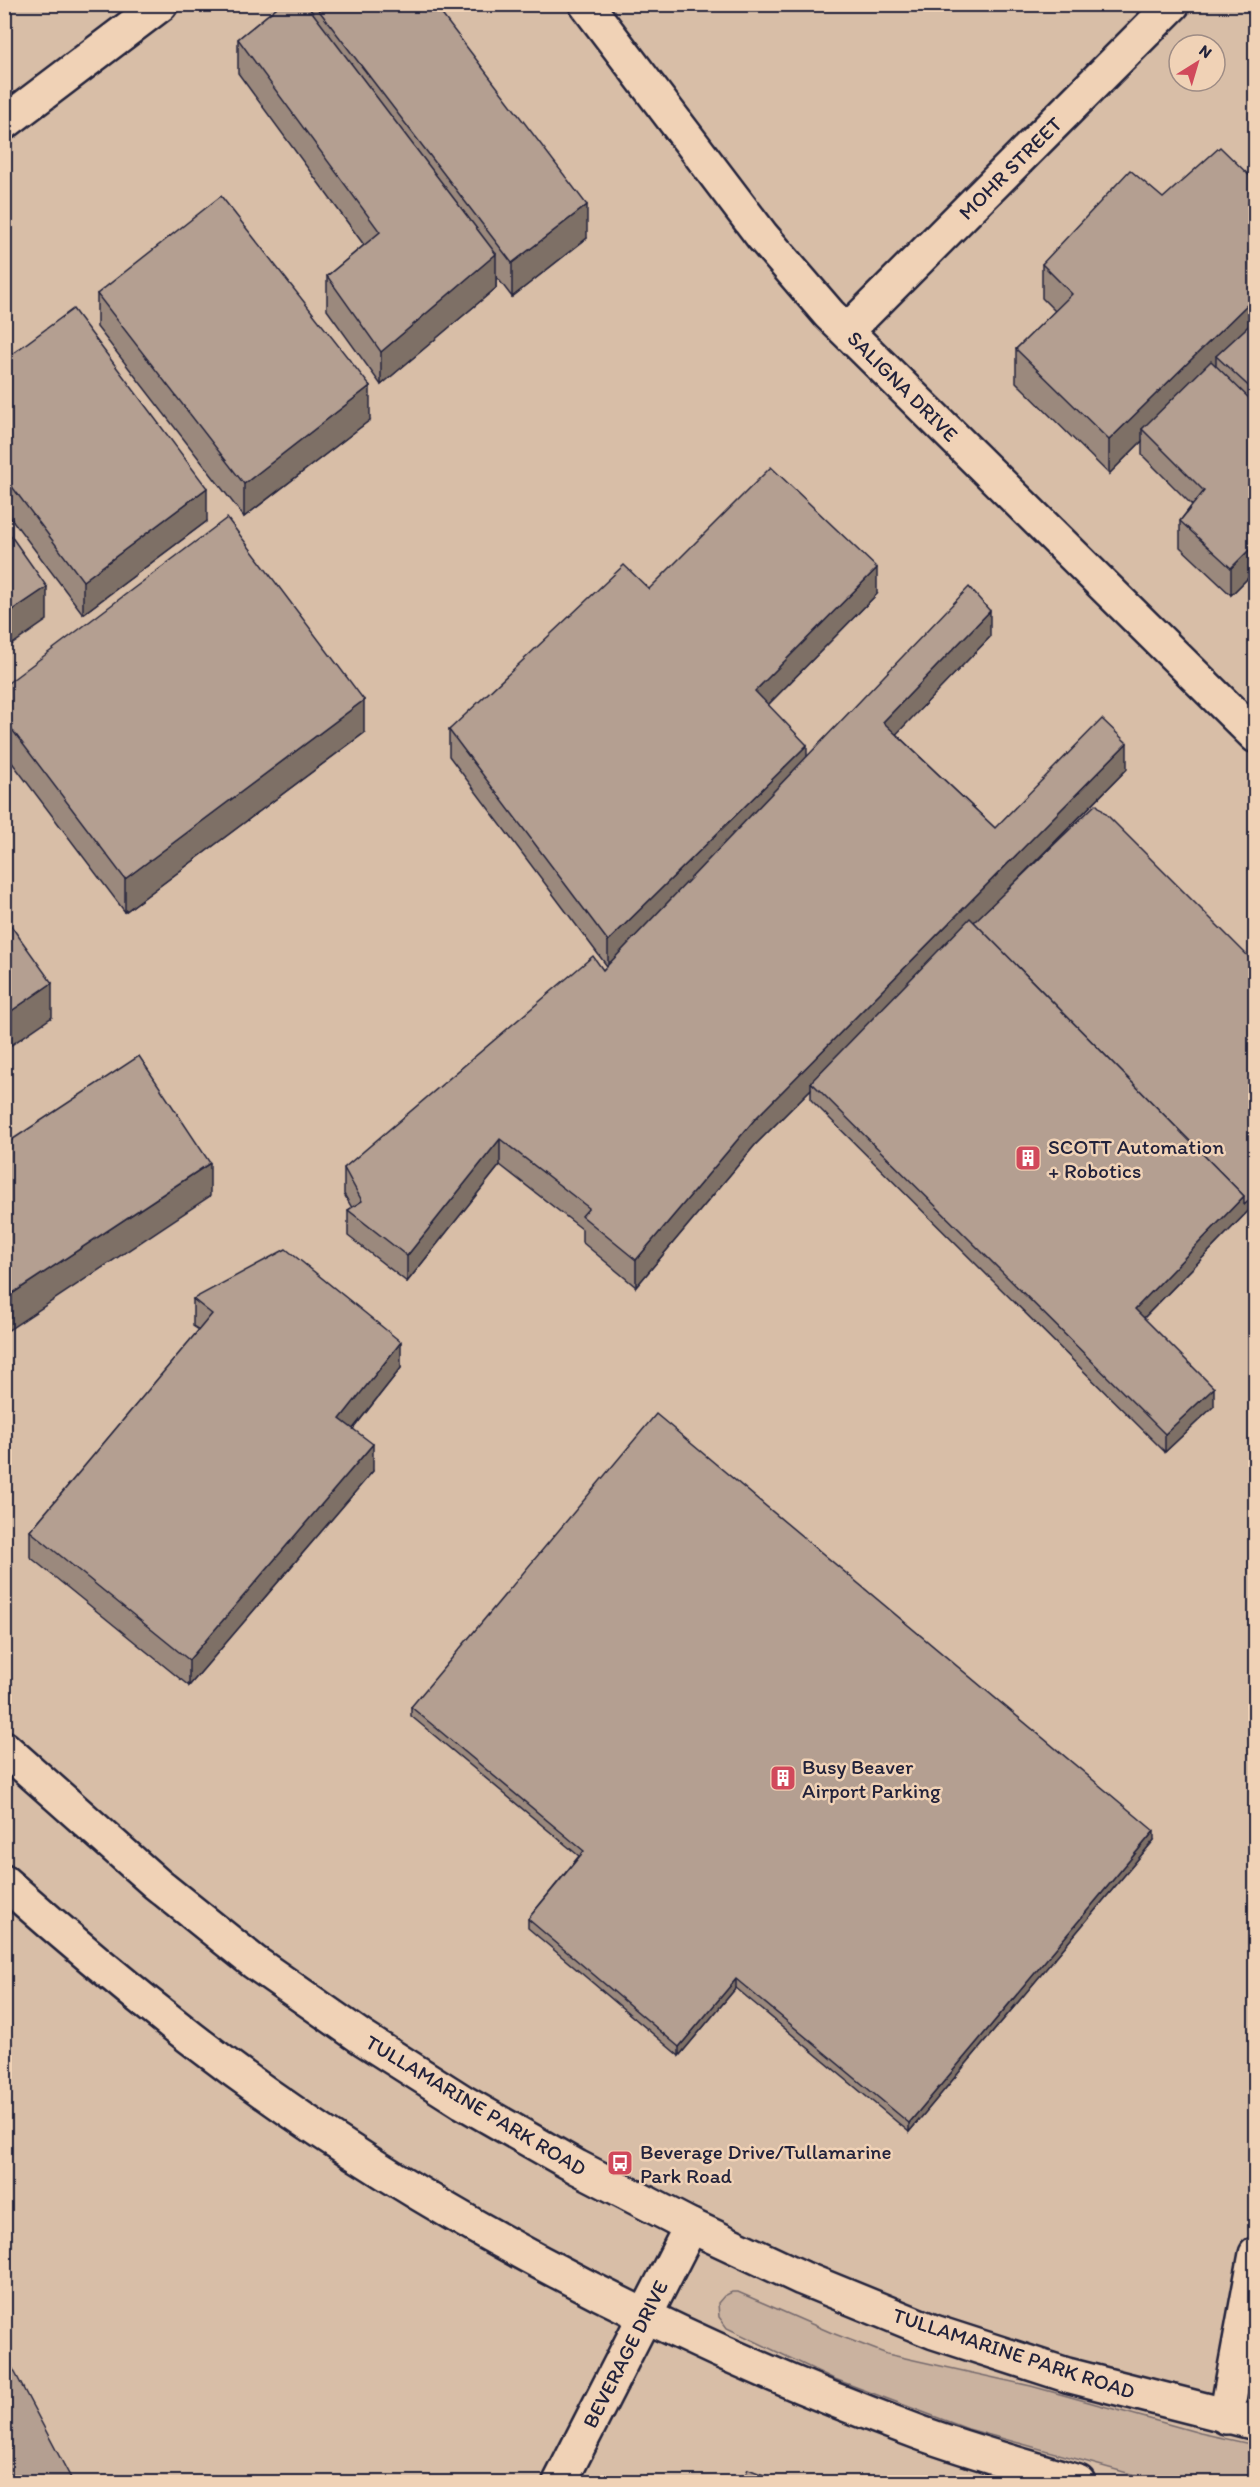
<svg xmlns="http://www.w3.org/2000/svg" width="1260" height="2487" font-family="Itim,sans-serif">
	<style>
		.built { fill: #d8bea7; fill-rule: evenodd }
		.green { fill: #cab29f; stroke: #766a6d; stroke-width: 1.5 }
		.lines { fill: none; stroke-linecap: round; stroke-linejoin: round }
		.street-casing { stroke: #22223b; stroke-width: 38 }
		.secondary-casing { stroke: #22223b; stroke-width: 38 }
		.street { stroke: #f0d2b6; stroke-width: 33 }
		.secondary { stroke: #f0d2b6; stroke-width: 33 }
		.wall { fill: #9b897d; stroke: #22223b; stroke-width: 1.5 }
		.shaded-wall { fill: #7e6f66; stroke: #22223b; stroke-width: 1.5 }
		.building { fill: #b49f91; stroke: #22223b; stroke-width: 1.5 }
		.labels { text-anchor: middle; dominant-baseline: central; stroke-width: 5; stroke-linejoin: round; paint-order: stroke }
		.street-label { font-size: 21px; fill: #22223b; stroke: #f0d2b6 }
		.poi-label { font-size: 21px; fill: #22223b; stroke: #f0d2b6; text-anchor: start }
	</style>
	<rect width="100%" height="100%" fill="#e8cbb1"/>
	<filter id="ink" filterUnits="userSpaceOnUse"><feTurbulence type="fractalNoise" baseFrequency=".0167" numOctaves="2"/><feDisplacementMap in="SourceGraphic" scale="12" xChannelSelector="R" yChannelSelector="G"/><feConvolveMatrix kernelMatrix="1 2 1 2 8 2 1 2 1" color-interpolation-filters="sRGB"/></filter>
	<g filter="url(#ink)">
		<path class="built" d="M5 5H1255V2482H5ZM1179 45H1215V81H1179Z"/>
		<path class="green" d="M732 2292H738L832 2333 887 2354 1031 2386 1200 2433 1255 2445V2482H1160L968 2429 832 2378 727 2328 719 2317 718 2303 724 2296Z"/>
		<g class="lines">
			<g class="street-casing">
				<g id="street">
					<path d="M586 4 762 236 829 314 1256 736"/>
					<path d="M4 123 161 4"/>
					<path d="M847 331 1173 4"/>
					<path d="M1226 2417 1256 2254"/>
					<path d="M560 2482 691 2226"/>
				</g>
			</g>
			<g class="secondary-casing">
				<g id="secondary">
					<path d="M4 1748 157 1884 254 1962 364 2039 463 2102 577 2167 691 2226 802 2278 934 2332 1067 2375 1256 2423"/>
					<path d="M4 1882C65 1936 127 1988 191 2038 404 2203 665 2339 918 2432 970 2451 1025 2466 1078 2482"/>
				</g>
			</g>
			<use href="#street" class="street"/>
			<use href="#secondary" class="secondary"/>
		</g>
		<g class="wall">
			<path d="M281 4H434L587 238 512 297 496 276V288L381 385 327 310V276L364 245 238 73V39Z"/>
			<path d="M1256 182V570L1231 595 1180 547V521L1192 505 1142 455V441L1109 474 1016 382V349L1055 311 1042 298V264L1163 198Z"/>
			<path d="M97 294 370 420 244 517 97 327Z"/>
			<path d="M4 360 207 521 83 614 4 509Z"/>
			<path d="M649 589 877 594 768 705 807 757 990 637 896 734 995 828 1127 769 1010 888 1256 964V1203L1144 1318 1214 1406 1165 1452 811 1100V1089L755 1145 636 1287 582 1242V1229L500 1165 407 1282 348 1236V1210L352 1208 344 1194V1168L603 970 607 966 449 756V730Z"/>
			<path d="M4 686 364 733 125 912 4 752Z"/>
			<path d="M193 1299 401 1368 353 1429 373 1471 189 1686 30 1557V1531L199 1330 193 1326Z"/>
			<path d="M411 1707 1154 1840 909 2132 736 1988 679 2056 528 1928V1919L579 1856 411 1716Z"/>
		</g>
		<g class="shaded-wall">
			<path d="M587 205V238L512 297V263Z"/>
			<path d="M496 254V288L381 385V352Z"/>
			<path d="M1256 296V329L1216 356V368L1142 429V441L1109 474V440Z"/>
			<path d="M370 386V420L244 517V484Z"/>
			<path d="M207 488V521L83 614V581Z"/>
			<path d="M1256 543V570L1231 595V568Z"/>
			<path d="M877 568V594L755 718V691Z"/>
			<path d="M47 587V620L4 650V616Z"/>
			<path d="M990 611V637L883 748V722Z"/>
			<path d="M364 700V733L125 912V879Z"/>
			<path d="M1127 743V769L814 1085 811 1082V1089L755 1145 636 1287V1260L755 1119Z"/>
			<path d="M807 745V772L608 968V941Z"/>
			<path d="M52 983V1017L4 1050V1016Z"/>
			<path d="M500 1139V1165L407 1282V1256Z"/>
			<path d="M210 1163V1196L4 1333V1299Z"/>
			<path d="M1256 1194V1203L1135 1327V1309L1244 1196Z"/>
			<path d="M401 1342V1368L340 1445V1419Z"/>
			<path d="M1214 1388V1406L1165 1452V1434Z"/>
			<path d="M373 1444V1471L189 1686V1660Z"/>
			<path d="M1154 1831V1840L909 2132V2123Z"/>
			<path d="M736 1979V1988L679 2056V2047Z"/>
		</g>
		<g class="building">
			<path d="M281 4H306L496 254 381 352 327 276 380 232 238 39Z"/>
			<path d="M314 4H434L587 205 512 263Z"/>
			<path d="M1220 147 1256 182V296L1109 440 1016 349 1072 294 1042 264 1130 170 1163 198Z"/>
			<path d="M221 196 370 386 244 484 97 294Z"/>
			<path d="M73 309 207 488 83 581 4 476V360Z"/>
			<path d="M1256 319V393L1216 356Z"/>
			<path d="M1211 361 1256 405V543L1231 568 1180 521 1204 491 1142 429Z"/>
			<path d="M771 467 877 568 755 691 807 745 608 941 449 730 624 565 649 589Z"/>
			<path d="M227 518 364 700 125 879 4 719V686Z"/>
			<path d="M4 526 47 587 4 616Z"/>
			<path d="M969 587 990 611 883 722 995 828 1102 719 1127 743 755 1119 636 1260 582 1216 589 1208 500 1139 407 1256 348 1210 362 1201 344 1168 593 956 603 970Z"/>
			<path d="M1096 804 1256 964V1082L1252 1086 1256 1090V1194L1244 1205V1196L974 922Z"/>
			<path d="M4 916 52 983 4 1016Z"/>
			<path d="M970 918 1244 1196 1135 1309 1214 1388 1165 1434 811 1082Z"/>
			<path d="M139 1056 210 1163 4 1299V1145Z"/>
			<path d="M286 1249 401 1342 340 1419 373 1444 189 1660 30 1531 212 1314 193 1299Z"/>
			<path d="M656 1414 1154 1831 909 2123 736 1979 679 2047 528 1919 584 1851 411 1707Z"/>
			<path d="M4 2352 73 2482H4Z"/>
			<path d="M748 2469 782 2482H742Z"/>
		</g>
	</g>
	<defs>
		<g id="building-square" transform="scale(1.35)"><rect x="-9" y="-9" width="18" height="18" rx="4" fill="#d1495b" stroke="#f0d2b6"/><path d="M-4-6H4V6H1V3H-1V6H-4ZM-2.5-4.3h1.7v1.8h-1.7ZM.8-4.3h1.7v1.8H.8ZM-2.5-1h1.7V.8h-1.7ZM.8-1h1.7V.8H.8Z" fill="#fff"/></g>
		<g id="bus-square" transform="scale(1.35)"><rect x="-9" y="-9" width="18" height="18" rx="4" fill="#d1495b" stroke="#f0d2b6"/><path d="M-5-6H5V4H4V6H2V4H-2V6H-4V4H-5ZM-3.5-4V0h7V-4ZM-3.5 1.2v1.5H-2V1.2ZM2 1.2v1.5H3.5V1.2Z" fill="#fff"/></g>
	</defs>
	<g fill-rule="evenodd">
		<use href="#building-square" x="1028" y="1158"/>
		<use href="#building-square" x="783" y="1778"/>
		<use href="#bus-square" x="620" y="2163"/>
	</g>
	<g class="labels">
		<g class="street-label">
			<text transform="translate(1010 168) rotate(-45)">MOHR STREET</text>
			<text transform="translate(903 386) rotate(45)">SALIGNA DRIVE</text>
			<text transform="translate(476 2105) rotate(31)">TULLAMARINE PARK ROAD</text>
			<text transform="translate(1014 2353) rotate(18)">TULLAMARINE PARK ROAD</text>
			<text transform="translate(625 2354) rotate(-63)">BEVERAGE DRIVE</text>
		</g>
		<g class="poi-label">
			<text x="1048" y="1146">SCOTT Automation<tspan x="1048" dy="24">+ Robotics</tspan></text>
			<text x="802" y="1766">Busy Beaver<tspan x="802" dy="24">Airport Parking</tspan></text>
			<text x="640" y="2151">Beverage Drive/Tullamarine<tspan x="640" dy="24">Park Road</tspan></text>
		</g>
	</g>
	<rect width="1260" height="2487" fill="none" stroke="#f0d2b6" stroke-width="24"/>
	<rect x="12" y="12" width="1236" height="2463" fill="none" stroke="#22223b" stroke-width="2" filter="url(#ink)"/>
	<g transform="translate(1197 63) rotate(37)"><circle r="28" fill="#f0d2b6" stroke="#9e8c85" stroke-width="1.5"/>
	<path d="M0-4.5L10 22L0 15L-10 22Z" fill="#d1495b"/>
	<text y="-9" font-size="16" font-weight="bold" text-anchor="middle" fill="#22223b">N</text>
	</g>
</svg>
